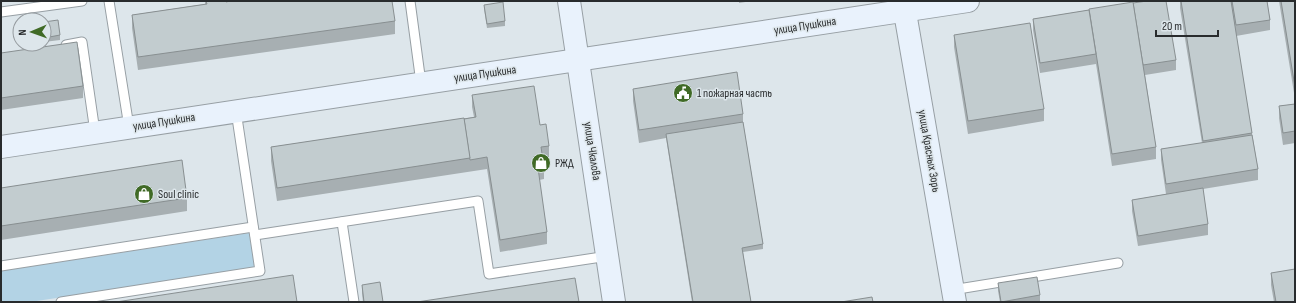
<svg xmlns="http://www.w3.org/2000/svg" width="1296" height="303" font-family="'Sofia Sans Condensed',sans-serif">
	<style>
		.grass { fill: #b3d3e5 }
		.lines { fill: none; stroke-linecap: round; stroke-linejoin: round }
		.lane-casing { stroke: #979fa4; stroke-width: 11 }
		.secondary-casing { stroke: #979fa4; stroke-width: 24 }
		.lane { stroke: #fff; stroke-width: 9 }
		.secondary { stroke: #e9f2fc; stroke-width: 22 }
		.wall { fill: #a7afb2 }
		.building { fill: #c2cccf; stroke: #888f91 }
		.labels { text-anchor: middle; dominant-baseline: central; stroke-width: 3; stroke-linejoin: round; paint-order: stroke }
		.street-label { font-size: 12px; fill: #282b2d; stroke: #dde6eb }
		.poi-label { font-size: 12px; fill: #282b2d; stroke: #dde6eb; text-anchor: start }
	</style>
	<rect width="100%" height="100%" fill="#dde6eb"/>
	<path class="grass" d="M249 233 255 268 30 302H1V271Z"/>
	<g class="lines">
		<g class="lane-casing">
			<g id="lane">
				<path d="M109 1 129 127"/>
				<path d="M410 1 421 83"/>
				<path d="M1 12 82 1"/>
				<path d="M66 45 82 42 95 132"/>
				<path d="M342 222 354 302"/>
				<path d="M255 235 478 201 489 274 608 256"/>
				<path d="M1 266 253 227"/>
				<path d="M952 290 1118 263"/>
				<path d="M61 302 260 271 236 111"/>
			</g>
		</g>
		<g class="secondary-casing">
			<g id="secondary">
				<path d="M569 1 614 302"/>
				<path d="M903 1 955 302"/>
				<path d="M1 147 968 1"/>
			</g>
		</g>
		<use href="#lane" class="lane"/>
		<use href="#secondary" class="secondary"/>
	</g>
	<g class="wall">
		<path d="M205 1H226V2L395 21V34L138 70 132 28V15L205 4Z"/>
		<path d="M739 1H752L739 3Z"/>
		<path d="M1180 1H1267L1270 20V30L1236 36 1258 169V180L1203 189 1208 224V235L1138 246 1132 211V200L1166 194 1161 160V149L1202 143 1180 8Z"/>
		<path d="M1279 1H1295V99Z"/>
		<path d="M1133 3 1176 60V70L1145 75 1156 147V159L1112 166 1096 64 1040 73 1033 30V19Z"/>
		<path d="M484 5 505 21V26L487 28 484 9Z"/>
		<path d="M44 22 60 35V40L44 42Z"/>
		<path d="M954 35 1044 109V121L968 134 954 47Z"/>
		<path d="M1 53 83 86V98L1 110Z"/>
		<path d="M633 89 743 114V122L763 244V249L743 252 751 302H692L666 138 639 143 633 101Z"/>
		<path d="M472 95 540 125 549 146V158L543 159 544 167V179L539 180 547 232V244L500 252 487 169 277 201 271 161V147L474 117 472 107Z"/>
		<path d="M1295 104V143L1283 145 1279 118V106Z"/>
		<path d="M1 188 187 198V211L1 240Z"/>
		<path d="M1271 273 1295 302H1274L1271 285Z"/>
		<path d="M998 283 1040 295V302H1000L998 291Z"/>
		<path d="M362 285 383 302H363L362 293Z"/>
	</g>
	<g class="building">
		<path d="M206 1H226V2L230 1H392L395 21 138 57 132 15 207 4Z"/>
		<path d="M1147 1H1166L1176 60 1143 65 1133 3Z"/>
		<path d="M1181 1H1231L1252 133 1203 141Z"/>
		<path d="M1232 1H1267L1270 20 1236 25Z"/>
		<path d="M1281 1H1295V87Z"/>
		<path d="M503 2 505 21 487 24 484 5Z"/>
		<path d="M1133 2 1156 147 1112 154 1089 9Z"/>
		<path d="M1089 10 1096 54 1040 63 1033 19Z"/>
		<path d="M58 20 60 35 44 38V22Z"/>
		<path d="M1030 23 1044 109 968 121 954 35Z"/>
		<path d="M77 42 83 86 1 98V53Z"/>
		<path d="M737 72 743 114 639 130 633 89Z"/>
		<path d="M534 86 540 125 546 124 549 146 541 147 544 167 538 168 547 232 500 240 487 157 470 160 464 119 476 117 472 95Z"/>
		<path d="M1295 104V131L1283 133 1279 106Z"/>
		<path d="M464 118 470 158 277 188 271 147Z"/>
		<path d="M743 122 763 244 742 248 751 302H693L666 134Z"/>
		<path d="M1252 135 1258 169 1166 184 1161 149Z"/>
		<path d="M182 160 187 198 1 226V188Z"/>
		<path d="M1203 188 1208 224 1138 236 1132 200Z"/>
		<path d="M1295 269V302H1276L1271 273Z"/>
		<path d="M293 275 297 302H116Z"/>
		<path d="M1037 277 1040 295 1001 302 998 283Z"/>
		<path d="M575 278 579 302H417Z"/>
		<path d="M380 282 383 302H364L362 285Z"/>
		<path d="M872 297 873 302H841Z"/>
	</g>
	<defs>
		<g id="civic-disc" transform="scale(1)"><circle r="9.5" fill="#406a26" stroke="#dde6eb"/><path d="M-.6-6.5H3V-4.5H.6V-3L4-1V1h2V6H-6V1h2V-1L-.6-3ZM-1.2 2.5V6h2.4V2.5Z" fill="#fff"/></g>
		<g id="shop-disc" transform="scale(1)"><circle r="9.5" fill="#406a26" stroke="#dde6eb"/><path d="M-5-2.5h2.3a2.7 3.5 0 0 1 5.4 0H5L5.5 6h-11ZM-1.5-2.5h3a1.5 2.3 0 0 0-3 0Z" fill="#fff"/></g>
	</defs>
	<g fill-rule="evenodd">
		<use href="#civic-disc" x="683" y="93"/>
		<use href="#shop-disc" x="541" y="163"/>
		<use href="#shop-disc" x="144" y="194"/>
	</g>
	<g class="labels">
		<g class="street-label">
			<text transform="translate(805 26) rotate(-9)">улица Пушкина</text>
			<text transform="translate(485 74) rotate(-8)">улица Пушкина</text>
			<text transform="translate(164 122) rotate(-9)">улица Пушкина</text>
			<text transform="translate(592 151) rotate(81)">улица Чкалова</text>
			<text transform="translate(929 151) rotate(80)">улица Красных Зорь</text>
		</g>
		<g class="poi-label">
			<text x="697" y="93">1 пожарная часть</text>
			<text x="555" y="163">РЖД</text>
			<text x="158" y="194">Soul clinic</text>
		</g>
	</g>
	<rect width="1296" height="303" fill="none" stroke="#282b2d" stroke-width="4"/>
	<g transform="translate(32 32) rotate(268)"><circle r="19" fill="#dde6eb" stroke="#959b9f"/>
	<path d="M0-3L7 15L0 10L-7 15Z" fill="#406a26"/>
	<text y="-6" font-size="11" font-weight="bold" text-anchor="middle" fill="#282b2d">N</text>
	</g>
	<path d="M1156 30v6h62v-6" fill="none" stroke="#282b2d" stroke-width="2"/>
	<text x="1162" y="30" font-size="12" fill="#282b2d" stroke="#dde6eb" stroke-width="3" paint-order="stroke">20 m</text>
</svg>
